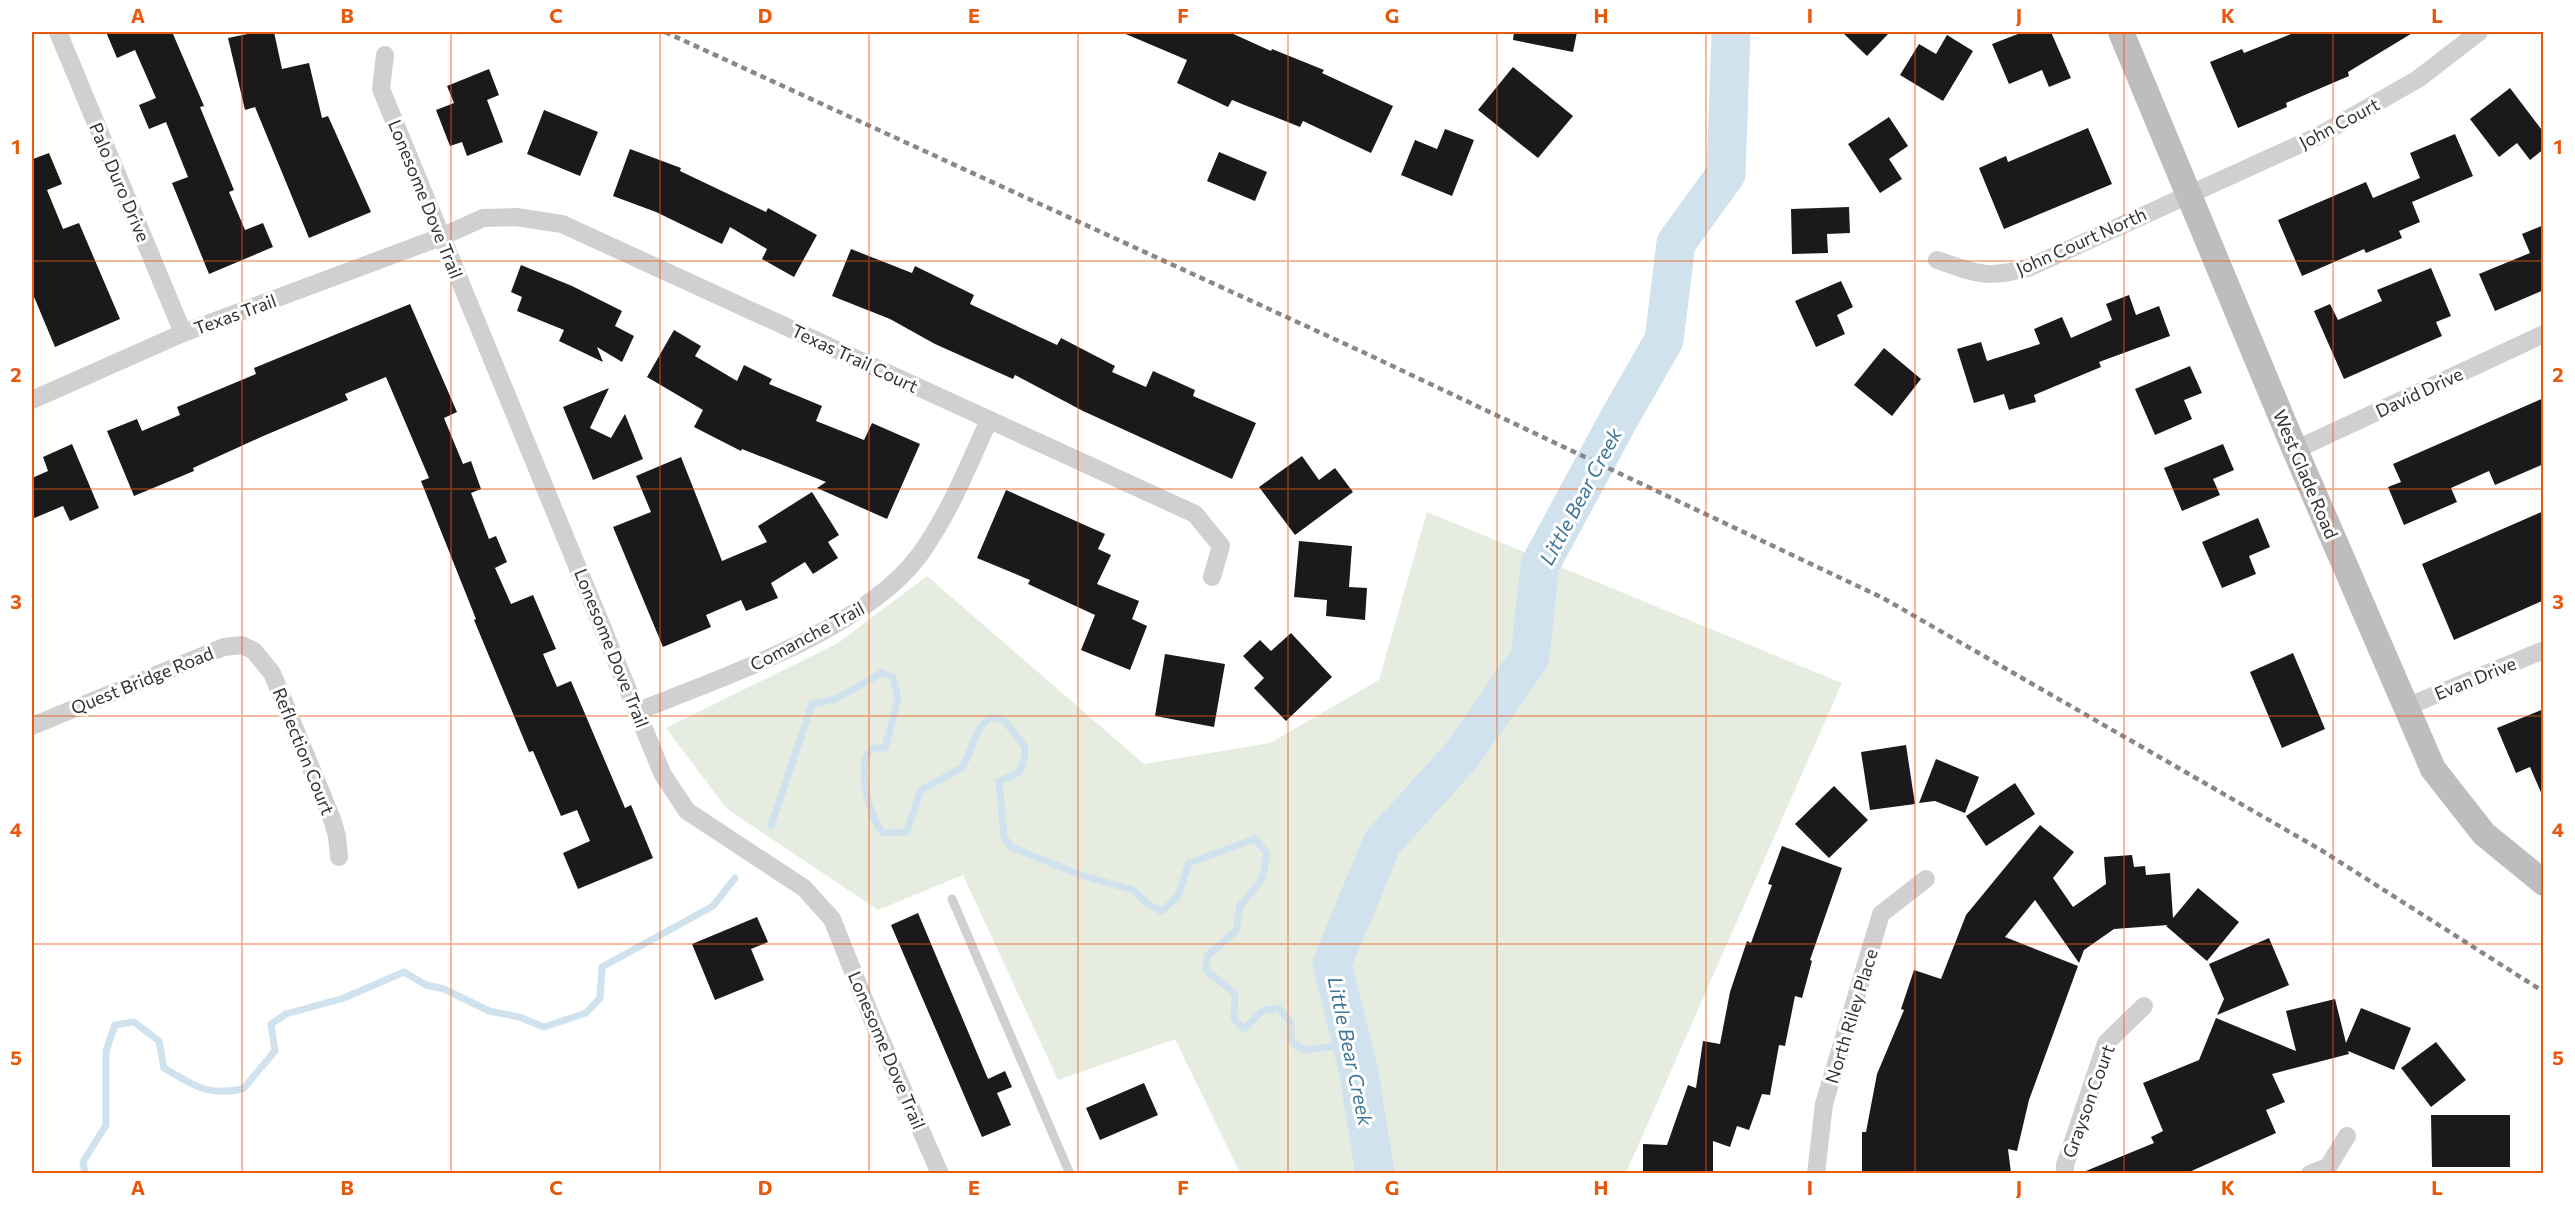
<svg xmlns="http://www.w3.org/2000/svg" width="2575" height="1205" font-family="Commissioner,sans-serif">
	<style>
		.green { fill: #e6ecdf }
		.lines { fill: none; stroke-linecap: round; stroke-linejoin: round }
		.stream { stroke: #cfe2ee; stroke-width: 7 }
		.river { stroke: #cfe2ee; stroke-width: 39 }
		.building { fill: #1a1a1a }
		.lane { stroke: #d0d0d0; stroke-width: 9 }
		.street { stroke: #d0d0d0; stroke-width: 18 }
		.secondary { stroke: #bdbdbd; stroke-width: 26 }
		.rail { stroke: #888; stroke-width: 4.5; stroke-dasharray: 6 4.5; stroke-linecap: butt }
		.grid { fill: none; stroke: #e8590c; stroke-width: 1.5; stroke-opacity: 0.55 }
		.labels { text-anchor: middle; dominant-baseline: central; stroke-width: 6; stroke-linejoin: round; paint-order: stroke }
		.street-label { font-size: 18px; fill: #333; stroke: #fff }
		.water-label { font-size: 20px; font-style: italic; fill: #3f7597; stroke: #fff }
		.neatline { fill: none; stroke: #e8590c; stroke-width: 2 }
		.grid-label { font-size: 20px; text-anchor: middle; font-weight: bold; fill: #e8590c }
	</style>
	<rect width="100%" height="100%" fill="#fff"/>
	<path class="green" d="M1427 512 1842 683 1626 1173H1240L1175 1039 1058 1080 963 875 878 910 727 809 666 728 838 643 927 576 1144 764 1270 743 1379 680Z"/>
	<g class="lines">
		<g class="stream">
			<path d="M771 826 812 704 836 699 881 673 893 677 898 699 885 748H873C870 751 866 755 865 760 862 781 869 817 883 833L907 832 921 790 963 767 979 729 990 717 1004 720 1025 747C1024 771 1022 773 999 781L1004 837 1011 847 1081 875 1133 890 1149 905 1162 911 1178 896 1189 863 1255 839 1267 853 1262 879 1240 906 1236 931 1207 956 1206 970 1235 994 1234 1019 1244 1029 1262 1011 1278 1008 1290 1021 1291 1041 1304 1050 1352 1044"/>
			<path d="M85 1174 83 1162 106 1125V1051L115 1025 134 1022 159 1041 164 1068C195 1086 205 1096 243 1089L275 1051 271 1024 286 1014 344 998 404 972 426 985 444 989 489 1011 519 1017 544 1027 586 1013 600 998 602 967 713 906 735 878"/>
		</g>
		<path class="river" d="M1375 1174 1359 1073 1332 964 1382 843 1461 756 1530 657 1540 565 1621 415 1664 340 1676 243 1726 174 1731 32"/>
	</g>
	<g class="building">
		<path d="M106 32H178L173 34 204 106 200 107 234 190 229 192 245 230 263 223 273 247 209 274 172 183 188 177 166 122 149 129 139 105 156 98 135 50 117 58Z"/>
		<path d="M257 32H274L282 69 309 63 322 118 328 116 371 212 309 238 255 107 245 110 228 38Z"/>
		<path d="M1121 32H1229L1271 51 1272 49 1324 70 1322 73 1393 106 1371 153 1303 121 1300 127 1232 100 1228 107 1177 83 1187 60Z"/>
		<path d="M1514 32H1577L1573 52 1513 40Z"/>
		<path d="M1842 32H1890L1867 56Z"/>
		<path d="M2023 32H2051L2071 78 2049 87 2042 70 2009 84 1992 44Z"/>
		<path d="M2296 32H2414L2348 72 2349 76 2286 103 2287 107 2238 128 2210 62 2242 49 2244 53Z"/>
		<path d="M1947 35 1973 51 1943 101 1900 75 1919 44 1936 54Z"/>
		<path d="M1513 67 1573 116 1538 158 1478 110Z"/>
		<path d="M489 69 499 95 487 100 503 142 467 156 462 142 450 146 436 110 454 103 447 86Z"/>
		<path d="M2510 88 2544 133V149L2530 160 2517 143 2499 157 2470 119Z"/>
		<path d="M544 110 598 132 580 176 527 154Z"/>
		<path d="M1889 117 1908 146 1889 159 1902 179 1880 193 1848 144Z"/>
		<path d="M2088 128 2112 184 2004 229 1979 168 2006 156 2008 162Z"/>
		<path d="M1445 129 1474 140 1452 196 1401 175 1415 140 1437 149Z"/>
		<path d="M2455 134 2473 176 2412 202 2420 222 2399 231 2402 238 2366 253 2364 249 2302 276 2278 220 2366 182 2373 198 2420 178 2410 153Z"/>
		<path d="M630 149 681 168 680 171 766 212 768 208 817 235 794 277 762 259 767 249 730 227 722 244 656 212 613 196Z"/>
		<path d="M1219 152 1267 172 1255 201 1207 181Z"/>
		<path d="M49 153 62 184 47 190 63 229 79 223 120 319 55 347 32 292V155L33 159Z"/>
		<path d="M1849 207 1850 233 1827 234 1828 253 1792 254 1791 209Z"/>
		<path d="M2544 225V290L2495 311 2479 274 2530 253 2522 234Z"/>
		<path d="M851 249 912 273 915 266 974 295 970 304 1057 345 1061 338 1115 366 1112 372 1146 387 1153 371 1195 390 1193 396 1256 423 1232 479 1083 411 1015 375 1013 379 935 344 890 319 832 296Z"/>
		<path d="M521 265 572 286 622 311 615 326 634 336 622 362 597 347 603 362 559 341 564 330 517 311 522 297 511 292Z"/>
		<path d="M2431 268 2451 316 2436 322 2442 336 2344 379 2314 311 2330 304 2338 320 2382 301 2377 290Z"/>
		<path d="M1841 281 1853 307 1837 315 1845 334 1816 347 1795 301Z"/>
		<path d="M2129 295 2136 315 2159 306 2170 336 2099 362 2101 367 2034 395 2036 402 2009 410 2004 394 1974 403 1957 349 1981 342 1987 361 2040 344 2034 329 2062 317 2071 338 2112 320 2106 304Z"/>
		<path d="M410 304 457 412 444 418 463 464 471 461 481 489 471 493 489 539 496 536 507 562 495 568 511 604 533 595 556 649 543 654 557 687 571 681 625 808 631 805 653 858 578 889 563 853 590 841 577 810 561 816 533 751 529 752 474 620 476 619 421 481 429 478 386 377 345 394 348 400 261 437 193 468 194 471 134 496 107 431 137 419 142 431 180 415 177 407 256 374 254 368Z"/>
		<path d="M674 330 701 346 695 356 737 381 744 365 772 379 769 384 822 406 816 421 864 440 872 423 920 444 887 519 817 488 826 482 742 449 741 451 694 427 703 410 647 377Z"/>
		<path d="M1884 348 1921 379 1892 416 1854 385Z"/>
		<path d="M2190 366 2202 393 2184 400 2192 419 2155 435 2135 389Z"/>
		<path d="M609 388 590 428 611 438 625 414 643 459 593 480 563 407Z"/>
		<path d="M2544 398V464L2495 485 2489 471 2451 488 2457 502 2404 525 2388 487 2401 482 2393 464Z"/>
		<path d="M72 444 99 508 70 521 63 506 32 519V478L48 471 43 457Z"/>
		<path d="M2223 444 2234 470 2213 479 2220 495 2182 511 2164 468Z"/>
		<path d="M1302 456 1319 480 1335 468 1353 492 1295 535 1259 487Z"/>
		<path d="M681 457 722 561 767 542 758 526 812 492 839 535 828 542 838 558 813 574 805 562 771 583 778 598 746 611 741 600 706 615 711 627 663 647 613 527 651 512 636 476Z"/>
		<path d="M1006 490 1105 534 1098 549 1111 555 1097 584 1139 601 1132 619 1147 626 1130 670 1081 650 1095 615 1028 584 1030 580 977 558Z"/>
		<path d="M2544 511V600L2454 640 2422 564Z"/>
		<path d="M2258 518 2270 547 2249 556 2256 574 2222 588 2202 542Z"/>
		<path d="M1299 541 1352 546 1349 587 1367 588 1365 620 1326 616 1327 600 1294 597Z"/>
		<path d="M1291 633 1332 677 1286 721 1254 688 1264 678 1243 656 1260 640 1271 651Z"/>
		<path d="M2293 653 2325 729 2282 748 2250 672Z"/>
		<path d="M1165 654 1225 664 1214 727 1155 716Z"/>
		<path d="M2544 709V797H2543L2530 767 2516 773 2497 728Z"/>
		<path d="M1906 745 1915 804 1870 810 1861 752Z"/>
		<path d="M1936 759 1979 777 1965 813 1935 801 1919 803Z"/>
		<path d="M2015 783 2035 814 1986 846 1966 816Z"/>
		<path d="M1834 786 1868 820 1829 858 1795 824Z"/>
		<path d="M2040 825 2074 852 2053 878 2073 907 2106 884 2104 857 2132 855 2134 867 2145 866 2146 875 2170 873 2173 918 2198 888 2239 922 2207 961 2166 926 2168 925 2114 929 2084 950 2079 963 2035 900 2005 937 2078 966 2029 1100 2017 1151 2008 1149 2011 1173H1862V1132H1866L1877 1074 1904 1010 1901 1009 1914 970 1941 979 1966 915Z"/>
		<path d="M1782 846 1842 868 1810 960 1812 961 1802 998 1795 996 1785 1046 1779 1045 1770 1095 1762 1094 1749 1130 1737 1126 1730 1147 1713 1141V1173H1643V1144L1667 1145 1688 1085 1696 1088 1703 1041 1720 1044 1730 992 1747 941 1751 943 1772 885 1768 884Z"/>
		<path d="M918 913 988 1079 1005 1071 1012 1087 997 1093 1011 1125 982 1137 891 925Z"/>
		<path d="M757 917 768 942 751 949 764 980 715 1000 692 944Z"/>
		<path d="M2269 938 2289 985 2217 1015 2224 999 2209 964Z"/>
		<path d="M2335 999 2346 1043 2361 1008 2411 1028 2394 1070 2348 1051 2349 1054 2272 1074 2285 1102 2266 1110 2276 1133 2187 1173H2081L2154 1143 2151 1137 2163 1131 2143 1083 2199 1060 2216 1018 2296 1051 2286 1011Z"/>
		<path d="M2436 1042 2466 1080 2431 1107 2401 1068Z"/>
		<path d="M1144 1083 1158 1115 1100 1140 1086 1108Z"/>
		<path d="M2431 1115H2510V1167H2432Z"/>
	</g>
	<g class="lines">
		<path class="lane" d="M952 899 1070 1174"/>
		<g class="street">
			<path d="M58 32 183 333"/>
			<path d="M385 55 381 89 663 775 687 811 804 888 832 919 872 1019 940 1174"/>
			<path d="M1937 260C1978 274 1985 279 2028 268L2318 136 2418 79 2479 32"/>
			<path d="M32 400 183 333 441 237 483 218 516 217 562 224 1195 514 1221 546 1212 577"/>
			<path d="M2295 450 2544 334"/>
			<path d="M2406 707 2544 650"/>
			<path d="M638 711C721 678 864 629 918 557 949 515 968 466 989 420"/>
			<path d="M32 726 224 647 242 645 254 651 272 673 332 819 337 836 339 857"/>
			<path d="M1816 1174 1824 1104 1881 914 1926 879"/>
			<path d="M2065 1174V1165L2106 1043 2144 1006"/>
			<path d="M2310 1174 2328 1167 2347 1136"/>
		</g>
		<path class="secondary" d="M2121 32 2295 450 2433 769 2484 834 2544 883"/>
		<path class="rail" d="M665 32 1367 354 1883 598 2321 850 2544 992"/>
	</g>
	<path class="grid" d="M242 32V1174M451 32V1174M660 32V1174M869 32V1174M1078 32V1174M1288 32V1174M1497 32V1174M1706 32V1174M1915 32V1174M2124 32V1174M2333 32V1174M32 261H2544M32 489H2544M32 716H2544M32 944H2544"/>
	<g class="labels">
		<g class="street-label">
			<text transform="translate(2339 123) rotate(-28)">John Court</text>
			<text transform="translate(120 182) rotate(67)">Palo Duro Drive</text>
			<text transform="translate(426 199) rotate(68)">Lonesome Dove Trail</text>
			<text transform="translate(2081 241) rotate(-24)">John Court North</text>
			<text transform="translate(235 314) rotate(-20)">Texas Trail</text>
			<text transform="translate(855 358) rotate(25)">Texas Trail Court</text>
			<text transform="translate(2419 392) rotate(-25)">David Drive</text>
			<text transform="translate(2306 474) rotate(67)">West Glade Road</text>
			<text transform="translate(807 636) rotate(-28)">Comanche Trail</text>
			<text transform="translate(612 648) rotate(68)">Lonesome Dove Trail</text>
			<text transform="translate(2475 678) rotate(-22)">Evan Drive</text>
			<text transform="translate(142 680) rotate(-22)">Quest Bridge Road</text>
			<text transform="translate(304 751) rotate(68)">Reflection Court</text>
			<text transform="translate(1851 1016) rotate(-73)">North Riley Place</text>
			<text transform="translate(887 1050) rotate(67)">Lonesome Dove Trail</text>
			<text transform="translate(2088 1101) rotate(-70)">Grayson Court</text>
		</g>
		<g class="water-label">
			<text transform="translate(1580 496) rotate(-62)">Little Bear Creek</text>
			<text transform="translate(1351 1051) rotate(78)">Little Bear Creek</text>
		</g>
	</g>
	<rect width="2575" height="1205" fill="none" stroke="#ffffff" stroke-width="66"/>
	<rect x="33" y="33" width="2509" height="1139" class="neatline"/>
	<g class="grid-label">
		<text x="138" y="23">A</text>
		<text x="347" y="23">B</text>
		<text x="556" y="23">C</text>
		<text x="765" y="23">D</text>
		<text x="974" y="23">E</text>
		<text x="1183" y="23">F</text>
		<text x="1392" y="23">G</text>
		<text x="1601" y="23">H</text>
		<text x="1810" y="23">I</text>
		<text x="2019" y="23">J</text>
		<text x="2228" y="23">K</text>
		<text x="2437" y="23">L</text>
		<text x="16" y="154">1</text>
		<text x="2558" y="154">1</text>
		<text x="16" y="382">2</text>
		<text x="2558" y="382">2</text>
		<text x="16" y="609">3</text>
		<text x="2558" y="609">3</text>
		<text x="16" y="837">4</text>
		<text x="2558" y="837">4</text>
		<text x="16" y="1065">5</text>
		<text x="2558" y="1065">5</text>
		<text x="138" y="1195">A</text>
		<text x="347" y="1195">B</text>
		<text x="556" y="1195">C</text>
		<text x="765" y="1195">D</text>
		<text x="974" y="1195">E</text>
		<text x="1183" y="1195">F</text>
		<text x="1392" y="1195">G</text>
		<text x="1601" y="1195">H</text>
		<text x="1810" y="1195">I</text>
		<text x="2019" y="1195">J</text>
		<text x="2228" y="1195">K</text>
		<text x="2437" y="1195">L</text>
	</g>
</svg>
